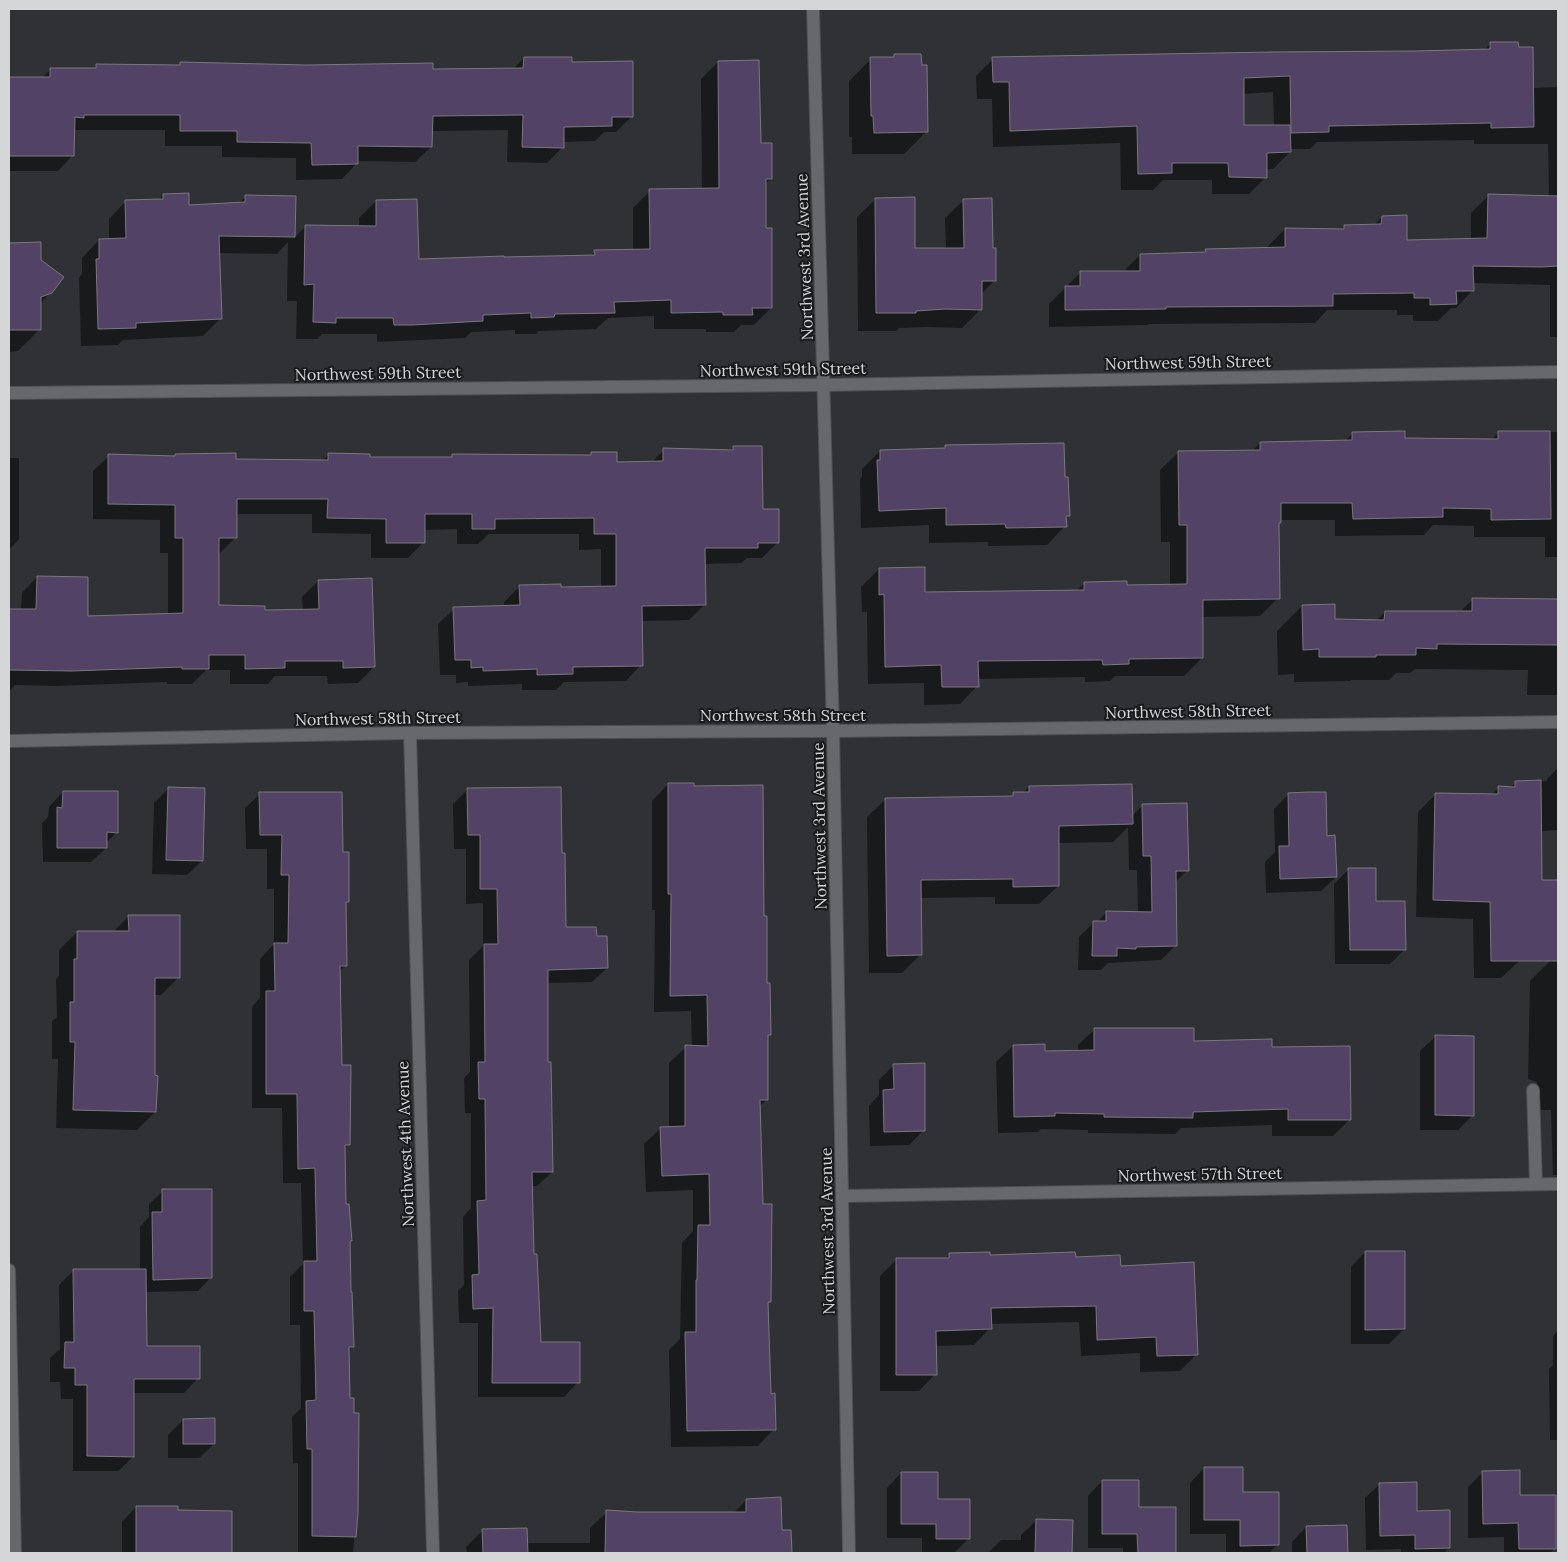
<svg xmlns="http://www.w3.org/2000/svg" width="1567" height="1562" font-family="Lora,serif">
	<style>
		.shadow { fill: #0007; fill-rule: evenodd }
		.building { fill: #524366; stroke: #7a787d }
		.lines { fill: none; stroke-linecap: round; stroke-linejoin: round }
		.lane-casing { stroke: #4c4e51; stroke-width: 14 }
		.street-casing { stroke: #4c4e51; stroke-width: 14 }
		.lane { stroke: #66686c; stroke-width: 12 }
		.street { stroke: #66686c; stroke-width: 12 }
		.labels { text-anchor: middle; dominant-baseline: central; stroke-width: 4; stroke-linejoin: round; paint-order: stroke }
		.street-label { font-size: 16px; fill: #d5d6d8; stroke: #18191b }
	</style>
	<rect width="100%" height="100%" fill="#2f3135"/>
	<g class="shadow">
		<path d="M1490 44 1533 88 1558 87V337H1550V285L1473 283V290L1456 308H1451L1438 321H1413V315H1397V310H1327L1315 323 1149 324 1147 325 1049 327V304L1080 273 1123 272 1140 255 1203 253 1206 250 1268 249V246L1285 229 1341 230 1344 226H1373L1382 217 1406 241 1471 240V213L1488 196 1549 197 1548 144H1474V140L1317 142 1310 149H1290V152L1273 169H1266V177L1249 194H1212V180H1163L1153 190H1121L1120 143 993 147 992 99H977L976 76 993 59 1483 51ZM1273 92 1274 126H1243V94Z"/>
		<path d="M895 55 926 132 904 154H852V137H849V81L871 59 891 58Z"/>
		<path d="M524 58 571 63 632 116 616 132H604L595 141 563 142V147L547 163 507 162 508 130 431 131V147L415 162 357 161V163L342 179 296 180V158L222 157V146H165V130H73V155L58 171H9V78H42L51 69 93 70 96 66H178L181 63 432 71 512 70Z"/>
		<path d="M718 62 760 144 771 179 764 185 765 229 771 308 754 325H741L734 332H706V329H654V316L608 318 596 329 539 331 536 334H515V330L471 332 465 338 377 342V334H322L317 339H296L297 301H287L288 242 277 254 218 253 221 318 203 336 123 340 118 345 81 346 79 278 82 274V258L99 240H109V219L126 201 158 200 163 195 188 206 239 203 245 197 295 198 294 238 305 227H359V218L376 201 417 260 590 256 595 252 633 251V208L650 191 702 190 701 79Z"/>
		<path d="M876 199 914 249H946L945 218 964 200 992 250 995 280 981 294V309L962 328 927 327 899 328 896 331H858L857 217Z"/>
		<path d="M40 243V260L51 292 40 304V329L18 351 9 352V244Z"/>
		<path d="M1558 432V557H1545V537H1474V526L1433 525 1424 535 1335 536V520H1280L1278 525V598L1260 616 1202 617V658L1184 676H1115L1110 681 1085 682V677L977 679V686L960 704 924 705V683L868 684 867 612H862L861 587 879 569 924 594 1076 592 1084 583 1126 586H1170V542H1161L1160 470 1178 453 1252 451 1260 443 1344 442 1352 434 1403 439 1491 440 1498 433Z"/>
		<path d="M946 446 1064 478 1068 515 1065 519V526L1047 545 988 546V542L929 543V525L861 528 860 479 862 476V469L880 451 943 449Z"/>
		<path d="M733 447 778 542 762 558H747L741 563 704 564V605L689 620 641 621V665L626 681 564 682 556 690H522V684L468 686V682L456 683V675H440L438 624 454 609 504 607V602L520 586 560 588H601V549L579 550V534H489L478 544H457V529L423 530 424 542 408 558H371V534L312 533V514H235V538L220 553H217V607L264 611H303L302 597 318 581 374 667 358 683 328 684 327 676H275L268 684H230V670H206L192 684H167V682L55 686 15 685 9 692V610H21L22 593 37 577 86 617 168 615V553H160V520L93 519V471L109 456 173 457 175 455 235 460 322 461 329 454 368 459 450 458 453 455 589 456 592 453 616 463H651L664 450 730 451Z"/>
		<path d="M9 458H19V539L9 550Z"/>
		<path d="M1472 600H1558V695H1527L1528 670 1415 669 1410 673H1396L1389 680H1351L1350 681 1294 682V674L1278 675 1277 631 1302 606 1334 620 1376 621 1385 612H1460Z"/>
		<path d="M1558 768V830L1540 831 1519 961 1501 978H1474L1473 919 1416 917 1418 812 1436 794 1491 795 1499 788H1510L1516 782 1547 781V779Z"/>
		<path d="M668 784 693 787 763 917 769 1034 767 1037 766 1100 759 1107 762 1205 769 1301 767 1304 770 1395 774 1429 758 1446 671 1447 669 1350 680 1339 682 1243 693 1231V1190L646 1192 644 1144 661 1128H669V1063L686 1047H692L691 1011 654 1012 655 910H652V801Z"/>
		<path d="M1029 787 1132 816 1143 805 1187 870 1175 883 1176 945 1161 960 1108 963 1101 970H1078L1079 937 1094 922H1097L1106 913H1138L1137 870H1129L1128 827 1113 842 1058 843V886L1039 904H995V897L920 898 921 954 902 973H869L867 817 886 799 1010 798 1014 794 1023 793Z"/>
		<path d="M169 788 202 861 187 875 152 874 154 803Z"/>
		<path d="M468 789 565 928 595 937 607 968 592 982 547 983V1063L552 1172 537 1186H531L533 1256 539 1343 578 1382 564 1397H478V1323H459L458 1291 464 1285 463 1217 471 1208V1113H465L464 1078 470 1072 469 960 483 946V903L466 904V849H454L453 804Z"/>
		<path d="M63 792 117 832 106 843V848L91 862H43L42 823 48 817 49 807Z"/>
		<path d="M260 794 341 853 348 902 344 905 346 965 339 972 341 1067 349 1144 343 1150 345 1206 351 1241 349 1242 353 1346 348 1351 349 1400 356 1512 353 1553H298V1463H293L292 1417 301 1408 300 1325H290V1277L303 1264 301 1183H283L282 1108H252V1007L260 998V959L274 944V889H267V849H246L245 808Z"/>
		<path d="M1289 794 1326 837 1336 877 1321 891 1266 893 1265 862 1275 852 1274 809Z"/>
		<path d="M1349 869 1375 902 1404 950 1390 964H1335L1334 884Z"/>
		<path d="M129 916 179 977 161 995H153L155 1112 137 1130 56 1128 58 1059H52V1021L57 1017 56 979 59 976V950L77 932H113Z"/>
		<path d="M1558 953V1175H1553L1551 1110H1537V1082L1528 1079 1530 981Z"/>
		<path d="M1095 1029 1192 1043 1271 1048 1349 1120 1333 1136H1272V1125L1181 1128 1175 1134 1088 1133V1130L1041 1129 1038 1132 998 1133 996 1062 1013 1046 1044 1052H1078V1045Z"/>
		<path d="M1435 1037 1473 1115 1458 1130H1420V1051Z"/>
		<path d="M894 1065 924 1130 909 1145 870 1146 869 1106 879 1095V1080Z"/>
		<path d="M163 1191 211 1277 198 1291 145 1292V1347L198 1378 184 1393H133V1457L118 1471H73V1399H61L60 1382H50V1358L60 1349 59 1285 74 1270H140V1227L149 1217V1204Z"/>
		<path d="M1365 1252 1404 1329 1389 1344H1351V1267Z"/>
		<path d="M949 1255 1074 1259 1119 1267 1196 1355 1180 1371 1140 1372V1353L1081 1356 1079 1322 990 1324V1328L974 1345 935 1346V1374L919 1391H880V1276L897 1259H945Z"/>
		<path d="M1558 1330V1440H1550L1549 1369 1553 1365V1336Z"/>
		<path d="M183 1420 214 1444 199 1458H168V1435Z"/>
		<path d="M1204 1468 1241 1493 1277 1545 1269 1553H1226V1534H1190V1483Z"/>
		<path d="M1483 1472 1518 1496 1555 1548 1550 1553H1504V1537L1468 1538V1487Z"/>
		<path d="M901 1473 937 1500 969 1538 954 1553H922V1538H887V1488Z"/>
		<path d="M1102 1481 1138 1508H1175V1553H1123V1548H1088V1496Z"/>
		<path d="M1380 1484 1416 1512 1449 1548 1444 1553H1401V1549L1366 1550 1365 1498Z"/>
		<path d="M746 1500 781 1531H790L791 1553H467L466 1547 483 1530 526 1543H590V1528L607 1512 733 1514Z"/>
		<path d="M136 1507 177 1512 231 1513 230 1553H84H122V1522Z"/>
		<path d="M1036 1521H1071V1553H988L1001 1540H1021V1535Z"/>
		<path d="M1346 1526 1347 1553H1292V1542L1306 1527Z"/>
	</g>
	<g class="building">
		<path d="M1490 42H1518L1519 47H1533L1534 127 1491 128V123L1329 126V132L1291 133 1290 76 1244 78V125H1290L1291 152 1267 153V178L1229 177 1228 163H1172V173L1138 174 1137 126 1010 131 1009 82H993L992 57 1272 52 1416 51 1490 49Z"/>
		<path d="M894 54H921L922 65H927L928 132 874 133 873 116H871L870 57H894Z"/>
		<path d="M524 57H572V62L633 61V117H612V126L564 127V148L522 147 523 115 433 116 432 147 358 146V164L312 165 311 143 237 142V131H180V115H84V118L75 117 74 156H9V77H50V68H96V64L180 65V62L306 65 433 63V69L523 68Z"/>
		<path d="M759 60 761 143H772V179H766V228H772V308H752L753 315H723V312L671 313V300L614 302 615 313 555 314 554 317 531 318V313L483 315V321L412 325H394L393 318H336V323L313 322 314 284 304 285 305 225 376 226V200L417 199 419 259 504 256V257L595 255 594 250 650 249 649 189 719 188 718 61Z"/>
		<path d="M189 193V205L245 202V195L296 196 295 237 219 236 222 319 136 323V328L98 329 96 259H99V239L126 238 125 200 163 199V194Z"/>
		<path d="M1488 194 1558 196V266L1541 267 1473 266 1474 291H1456L1457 304 1430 305V298H1414V293L1333 294V306L1166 307V309L1065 310V286H1080V271H1140V254L1206 252 1205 249 1285 247V228L1344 229V225L1381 224 1382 216 1407 215V240L1487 238Z"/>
		<path d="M915 197V248H964L963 199 992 198 993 248H996V281H982V310L946 309 916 311V313H876L875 198Z"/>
		<path d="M41 242V260L64 277 52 293 41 297V330H9V243Z"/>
		<path d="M1405 431V438L1498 439V431H1550L1551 519 1491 520V509L1443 508V517L1353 519 1352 503H1281V523H1279L1280 599 1203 600V658L1129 659V664L1103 665 1102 660 978 661 979 687H942L941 665 885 667 884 594 879 595V568L925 567V592L1084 590V582L1127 581V585L1187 584V525H1179L1178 451 1260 450V442L1352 440V432Z"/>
		<path d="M1064 443 1065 477H1068L1070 516H1066L1067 527 1006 528 1005 524 946 525V508L879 511 877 460H880V450L945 448V445Z"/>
		<path d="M733 446H762L763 509H779V543H758V548H705L706 605 642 606 643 666 573 667V674L537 675V669L483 671V667L471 668V660H455L453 607 520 605 519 585 561 584V587L616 586V534H594V518L495 519V529H472V514H425V543H386V519L327 518 328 499H237V538H219V605L265 606V610L319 609 318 580 372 578 375 667 343 668V661H285V668L245 669V655H209V669H182V667L72 671 9 670V609H36L37 576 88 577V616L183 613V538H175V505L108 504V454L175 456V454L236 453V459L328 460V453L370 454V457H452V454L591 455V452H617V462L663 461V448L733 450Z"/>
		<path d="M1472 598 1558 599V645L1437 644V649L1416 648V655H1376V657H1319V649L1303 650 1302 605 1335 604V619L1384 620 1385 611H1472Z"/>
		<path d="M1541 780 1542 880H1558V961H1491L1490 902 1433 900 1435 793 1498 794V786L1515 787V781Z"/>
		<path d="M668 783H694V786L763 785 764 916H767V983H770L771 1035H768V1100H760L763 1204H772L771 1302H768L771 1394 775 1393 776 1430 687 1431 685 1332H696V1280H697L698 1225H710L709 1174 662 1176 660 1127 685 1126V1045L708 1046 707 995 670 996 671 894H668Z"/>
		<path d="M1132 784 1133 824 1059 826V886L1013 887V879L921 880 922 955 887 956 885 798 1013 796V792H1029V786Z"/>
		<path d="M168 787 205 788 203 861 166 860Z"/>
		<path d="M561 787 562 853H565L566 927H596L597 936H607L608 968 548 970V1062H551L553 1172H532L534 1254H537L541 1342H580V1383H492L493 1308 473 1309 472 1275 479 1274 477 1201 486 1200 485 1099H479L478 1062H485L484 944H498L497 889H480V835H468L467 788Z"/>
		<path d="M63 791H118V833L107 832V848H57V807L62 808Z"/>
		<path d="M259 792H342L343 852H349V902H346L347 966H340L342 1065H351L350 1145H345L346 1204H349L352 1241H350L351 1292H352L354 1347H349L350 1398H354V1413H359L358 1513 356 1537 312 1536V1449H307L306 1401 316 1400 314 1311H304V1261H317L315 1168 298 1169 297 1094H266V991H275L274 943H288L289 875H281L282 835H260Z"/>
		<path d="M1307 792H1326L1327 836 1335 835 1337 877 1280 879 1279 846H1289L1288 793Z"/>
		<path d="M1187 803 1189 871H1176L1177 946 1136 947V949L1117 948V956H1092L1093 921H1106V911L1152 912 1151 856H1143L1142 804Z"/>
		<path d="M1348 868H1376V901H1405L1406 950H1350Z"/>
		<path d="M128 915H180V978H155V1075L158 1076 156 1112 73 1110 75 1042H70V1002H74V959H77V931H129Z"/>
		<path d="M1094 1028H1194V1041L1272 1039V1047L1350 1046 1351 1120H1288V1109L1193 1112V1118L1104 1117V1114L1055 1113V1116L1014 1117 1013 1045 1045 1044V1051L1094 1050Z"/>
		<path d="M1435 1035 1474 1036V1116L1435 1115Z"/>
		<path d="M925 1063V1131L884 1132 883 1090 894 1089 893 1064Z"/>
		<path d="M162 1189H212V1278L153 1280 152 1212H162Z"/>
		<path d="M1365 1251H1405V1329L1365 1330Z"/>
		<path d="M990 1252V1255L1075 1252 1076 1257 1120 1255 1121 1266 1194 1262 1198 1355 1157 1356 1156 1337 1097 1340 1096 1306 991 1308 992 1329 936 1331 937 1375H896V1258H949V1253Z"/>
		<path d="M73 1269H146L147 1346H200V1379H134V1457L87 1456V1385H75V1368H64L65 1342H74Z"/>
		<path d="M215 1418V1444H183V1419Z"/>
		<path d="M1204 1467H1243V1492H1279V1545L1240 1546V1520H1204Z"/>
		<path d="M1520 1470V1495H1556V1549H1519L1518 1523 1483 1524 1482 1471Z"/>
		<path d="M901 1472H938V1499H970V1539H936V1524H901Z"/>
		<path d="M1102 1480H1139V1507H1176V1553H1138L1137 1534H1102Z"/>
		<path d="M1417 1482V1511L1450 1510V1548L1415 1549V1535L1380 1536 1379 1483Z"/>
		<path d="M781 1497 782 1530H791L792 1553H605L606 1510 638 1512H746V1499Z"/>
		<path d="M136 1506H178V1510L232 1511V1553H136Z"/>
		<path d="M1036 1519 1073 1520 1072 1553H1035Z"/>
		<path d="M1347 1525 1348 1553H1307L1306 1526Z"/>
		<path d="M527 1528 528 1553H483L482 1529Z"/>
	</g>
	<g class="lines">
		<g class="lane-casing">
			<path id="lane" d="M1533 1090 1536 1184"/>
		</g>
		<g class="street-casing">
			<g id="street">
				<path d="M813 9 833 731 849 1553"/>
				<path d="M9 393 824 385 1558 372"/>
				<path d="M410 733 433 1553"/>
				<path d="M9 741 410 733 833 731 1558 722"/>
				<path d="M843 1196 1558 1184"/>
				<path d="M9 1270 15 1553"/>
			</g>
		</g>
		<use href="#lane" class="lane"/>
		<use href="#street" class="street"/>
	</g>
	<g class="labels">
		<g class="street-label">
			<text transform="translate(804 257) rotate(-92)">Northwest 3rd Avenue</text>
			<text transform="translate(1188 362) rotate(-1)">Northwest 59th Street</text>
			<text transform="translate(783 369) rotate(-1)">Northwest 59th Street</text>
			<text transform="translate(378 373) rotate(-1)">Northwest 59th Street</text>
			<text transform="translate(1188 711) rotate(-1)">Northwest 58th Street</text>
			<text x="783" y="715">Northwest 58th Street</text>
			<text transform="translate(378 718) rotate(-1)">Northwest 58th Street</text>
			<text transform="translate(819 826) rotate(-91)">Northwest 3rd Avenue</text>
			<text transform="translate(405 1144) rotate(-92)">Northwest 4th Avenue</text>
			<text transform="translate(1200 1174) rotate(-1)">Northwest 57th Street</text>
			<text transform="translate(827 1231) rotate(-91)">Northwest 3rd Avenue</text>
		</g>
	</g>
	<rect width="1567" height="1562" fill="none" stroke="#d5d6d8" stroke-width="20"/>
</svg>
